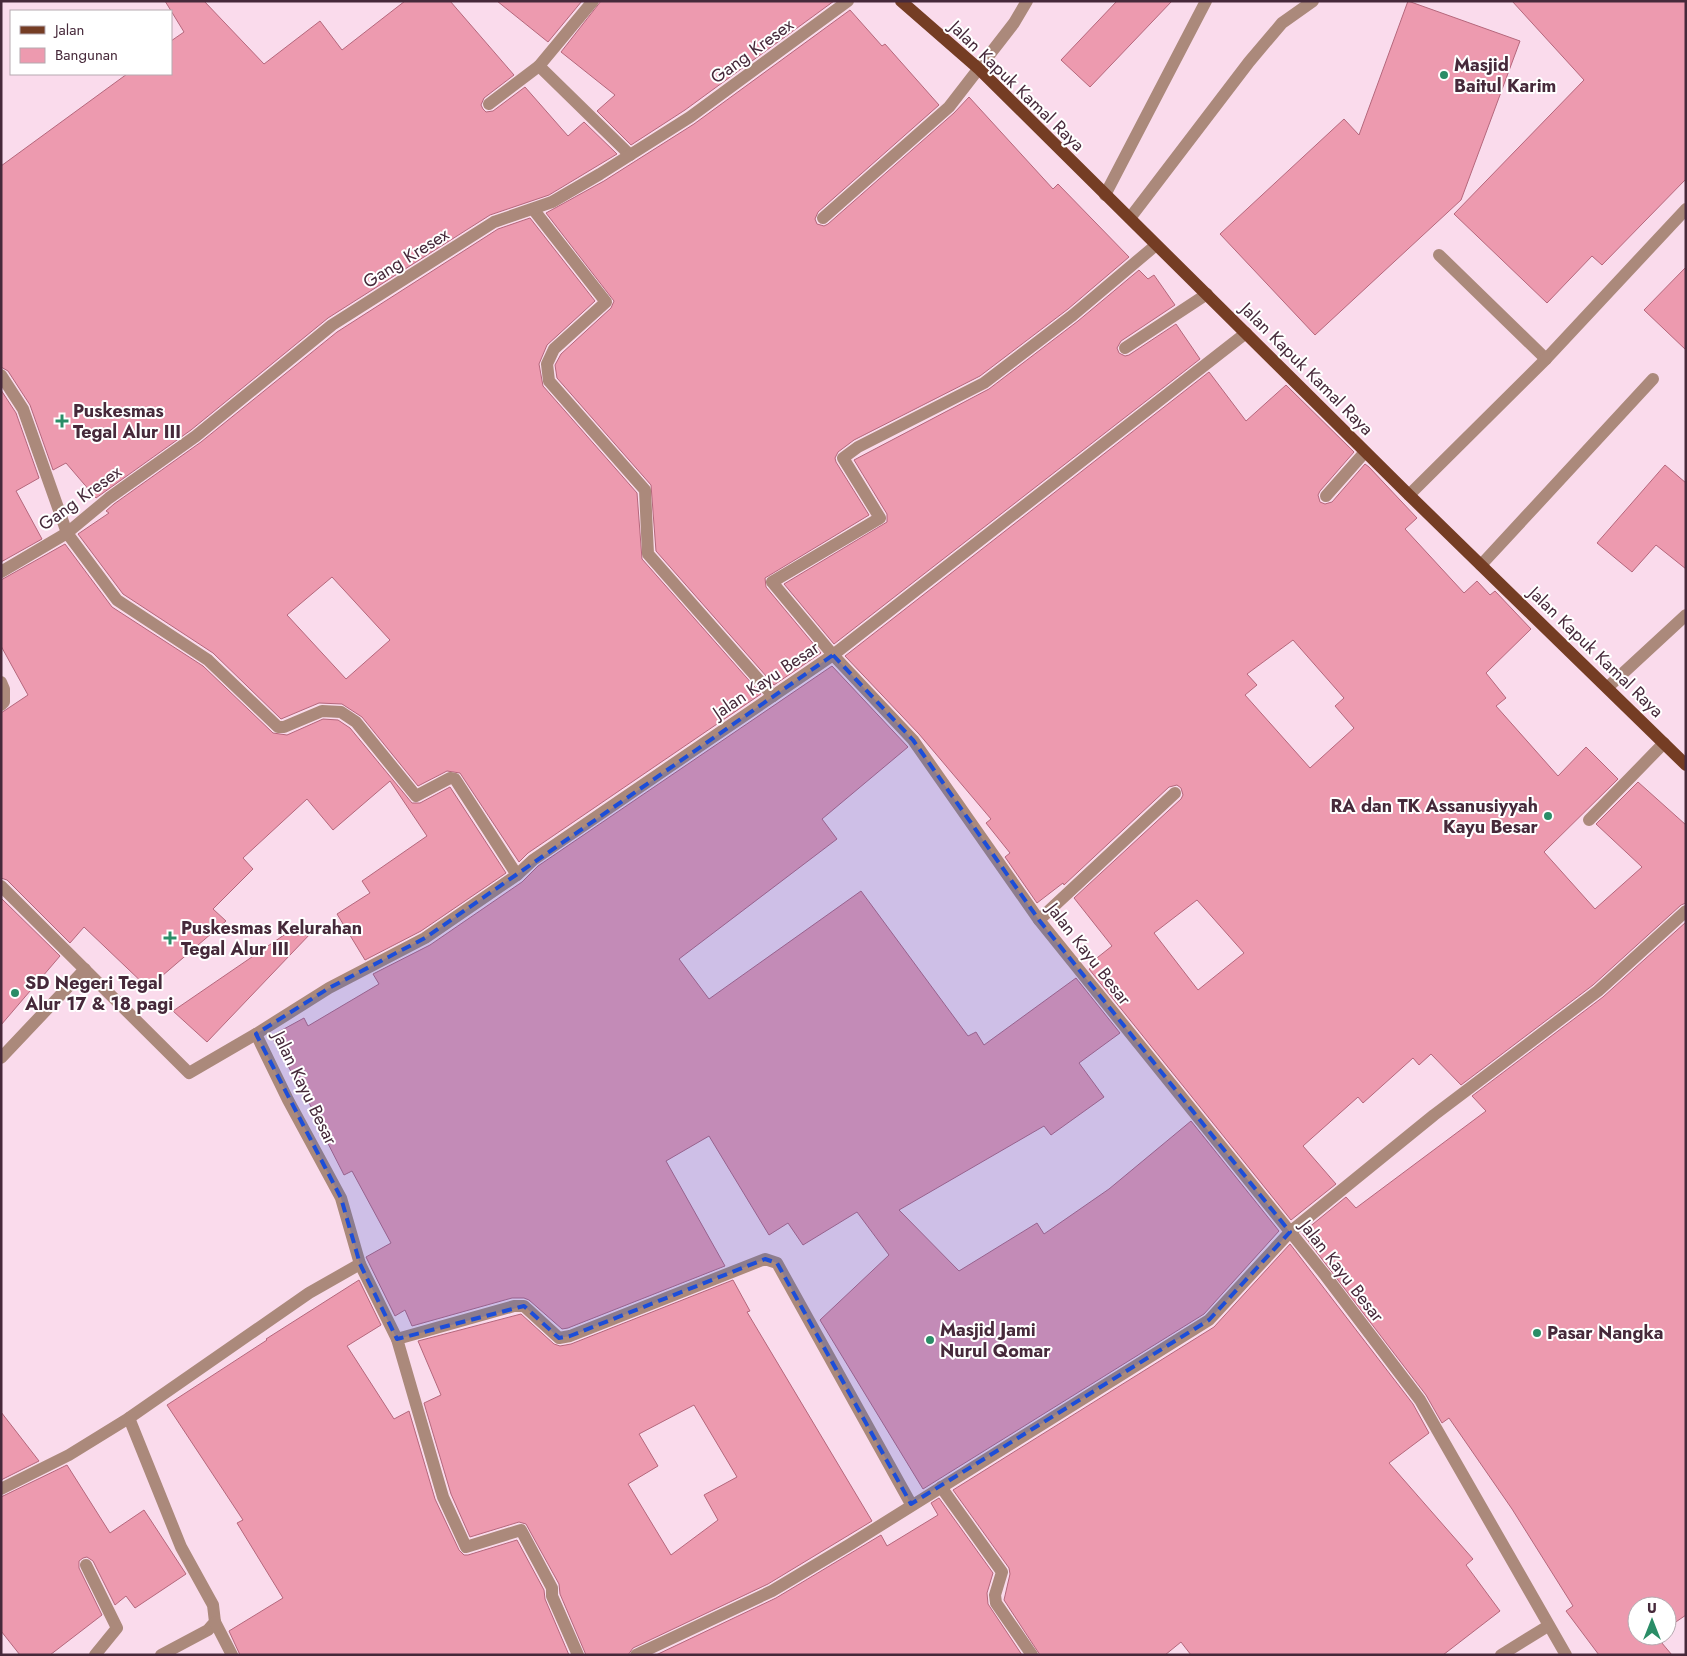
<svg xmlns="http://www.w3.org/2000/svg" width="1687" height="1656" font-family="Jost,sans-serif">
	<style>
		.building { fill: #ed9aaf; stroke: #b5677c; fill-rule: evenodd }
		.lines { fill: none; stroke-linecap: round; stroke-linejoin: round }
		.minor { stroke: #ab897b; stroke-width: 12 }
		.major { stroke: #753d24; stroke-width: 12 }
		.marked { fill: #1d4ed8; fill-opacity: 0.2; stroke: #1d4ed8; stroke-width: 4; stroke-dasharray: 10 6; stroke-linejoin: round }
		.poi-dot { fill: #2a8d67; stroke: #fff; stroke-width: 2 }
		.labels { text-anchor: middle; dominant-baseline: central; stroke-width: 4; stroke-linejoin: round; paint-order: stroke }
		.street-label { font-size: 18px; fill: #46293a; stroke: #fff }
		.poi-label { font-size: 18px; font-weight: bold; fill: #46293a; stroke: #fff; text-anchor: start }
	</style>
	<rect width="100%" height="100%" fill="#fadbec"/>
	<g class="building">
		<path d="M165 1H204L264 64 320 21 342 50 405 1H450L514 75 484 98 481 105 483 109 486 112 493 111 525 87 568 136 584 122 617 154 549 195 490 215 328 318 191 430 96 498 66 463 53 470 30 405 8 371 1 367V166L127 74H171V41L184 32Z"/>
		<path d="M497 1H582L548 42Z"/>
		<path d="M601 1H834L685 110 631 145 597 111 615 95 561 52Z"/>
		<path d="M1117 1H1172L1090 87 1061 60Z"/>
		<path d="M1408 1 1520 41 1461 200 1315 335 1220 234 1344 119 1359 135Z"/>
		<path d="M1512 1H1686V179L1602 265 1592 256 1547 303 1454 214 1584 80Z"/>
		<path d="M850 10 882 46 885 44 939 105 818 212 815 219 817 224 824 226 828 224 954 113 969 97 1053 189 1058 184 1129 257 1068 309 980 376 854 440 838 452 835 458 836 462 869 515 765 578 766 587 821 653 774 685 656 551 651 485 557 378 555 365 561 354 611 308 614 301 546 213 604 181 694 124Z"/>
		<path d="M530 218 595 301 547 345 539 364 543 386 637 493 642 559 761 694 528 853 519 862 460 773 447 771 418 786 362 717 342 704 319 703 281 719 213 653 123 594 78 534 109 513 106 511 114 504 201 442 337 332 498 229ZM332 577 390 640 346 679 287 615Z"/>
		<path d="M1686 267V350L1644 310Z"/>
		<path d="M1139 270 1148 279 1154 275 1175 305 1121 341 1117 348 1119 353 1125 356 1129 355 1176 324 1200 359 834 644 784 584 887 522V514L854 460 989 389 1078 321Z"/>
		<path d="M1209 372 1246 421 1286 385 1354 452 1320 491 1318 495 1320 502 1325 504 1332 502 1365 464 1369 467 1417 518 1405 529 1464 593 1477 581 1490 595 1495 591 1531 629 1486 673 1506 698 1496 706 1558 776 1586 747 1618 779 1544 852 1595 909 1642 867 1596 824 1638 782 1686 825V903L1681 905 1593 985 1461 1085 1431 1054 1419 1065 1413 1058 1363 1103 1358 1097 1303 1146 1336 1184 1291 1220 1089 969 1091 968 1088 965 1112 946 1074 898 1181 799 1183 795 1181 788 1177 785 1169 787 1064 885 1063 883 1037 903 1005 857 1010 853 986 823 991 819 919 734 845 656ZM1293 640 1344 698 1335 706 1354 728 1310 768 1245 695 1257 685 1247 674ZM1197 900 1244 953 1198 990 1154 933Z"/>
		<path d="M1 390 16 413 39 478 16 491 42 539 1 562Z"/>
		<path d="M1665 465 1686 483V569L1656 545 1632 572 1597 543Z"/>
		<path d="M65 544 112 607 203 666 273 733 287 735 323 719 338 720 350 728 412 803H420L450 787 506 873 421 931 365 960 337 914 370 893 362 881 427 836 390 781 333 830 307 799 243 858 253 869 213 909 226 921 148 988 84 927 70 943 7 880 1 878V713L28 695 1 646V580Z"/>
		<path d="M832 666 908 747 822 819 837 839 679 959 709 999 861 891 968 1036 976 1032 984 1045 1076 978 1120 1033 1079 1063 1104 1097 1051 1135 1044 1126 899 1210 959 1271 1037 1223 1044 1234 1109 1189 1191 1121 1279 1231 1204 1314 923 1489 820 1320 889 1255 857 1212 803 1245 788 1223 769 1235 709 1136 666 1161 725 1266 568 1328 562 1329 529 1300 524 1298H512L412 1326 405 1310 395 1316 366 1257 391 1243 352 1171 344 1175 316 1120 318 1119 271 1036 304 1018 308 1026 379 984 373 974 430 945 522 882 538 866Z"/>
		<path d="M1 898 60 956 1 1025Z"/>
		<path d="M303 922 312 932 207 1042 173 1011Z"/>
		<path d="M1686 922V1615L1667 1628V1606H1637V1636H1656L1672 1655H1599L1566 1611 1573 1606 1512 1509 1449 1418 1442 1423 1426 1395 1302 1233 1346 1197 1356 1208 1486 1111 1472 1096 1603 997Z"/>
		<path d="M1290 1244 1413 1404 1429 1433 1389 1463 1473 1559 1466 1565 1500 1611 1443 1655H1191L1181 1642 1165 1655H1040L1004 1600 1010 1574 1009 1568 953 1490 1214 1327Z"/>
		<path d="M359 1280 381 1325 347 1346 394 1419 409 1411 435 1499 459 1550 464 1555H468L517 1540 544 1590 545 1599 569 1655H240L229 1631 283 1598 237 1523 243 1520 167 1405 267 1340 266 1339Z"/>
		<path d="M733 1280 750 1311 747 1312 872 1521 768 1584 633 1648 628 1655H586L560 1594 559 1584 526 1524 519 1522 470 1537 451 1494 424 1403 441 1395 418 1341 521 1314 554 1344 560 1346 571 1344ZM694 1405 737 1477 704 1495 718 1520 671 1555 628 1484 658 1466 639 1434Z"/>
		<path d="M1 1412 39 1461 1 1480Z"/>
		<path d="M67 1465 110 1533 144 1510 186 1574 135 1608 126 1596 115 1605 93 1561 87 1557 83 1558 79 1561V1568L102 1615 50 1655H20L1 1631V1497Z"/>
		<path d="M939 1498 993 1573 987 1593 988 1604 1022 1655H656L776 1598 881 1535 887 1546 938 1515 931 1503Z"/>
	</g>
	<g class="lines">
		<g class="minor">
			<path d="M539 66 630 155"/>
			<path d="M489 104 539 66 593 1"/>
			<path d="M1105 195 1206 1"/>
			<path d="M533 209 606 302 554 349 547 364 549 381 645 490 648 554 773 696"/>
			<path d="M823 218 949 107 1014 23 1027 1"/>
			<path d="M1130 218 1249 62 1282 23 1313 1"/>
			<path d="M1156 245 1073 315 984 383 858 447 843 458 880 518 772 582 833 655 913 740 1039 920 1325 1275 1420 1400 1566 1655"/>
			<path d="M1439 255 1546 359"/>
			<path d="M1125 348 1207 294"/>
			<path d="M1 375 23 409 67 533 117 600 208 660 278 727H284L322 711 341 712 356 722 416 796 450 778 455 779 517 875"/>
			<path d="M1409 495 1546 359 1686 209"/>
			<path d="M1326 496 1365 452"/>
			<path d="M1481 565 1653 379"/>
			<path d="M1 572 67 533 109 498 196 436 332 325 494 222 552 202 600 174 690 117 848 1"/>
			<path d="M1 682 4 689V702L1 705"/>
			<path d="M1608 687 1686 615"/>
			<path d="M1589 820 1664 743"/>
			<path d="M1 886 189 1073 256 1034 329 988 425 938 517 875 533 860 833 655 1246 333"/>
			<path d="M1039 920 1175 793"/>
			<path d="M256 1034 288 1100 341 1198 360 1264 397 1339 443 1497 466 1547 521 1530 552 1588V1596L578 1655"/>
			<path d="M1 1058 85 969"/>
			<path d="M397 1339 514 1306H524L559 1338 570 1336 765 1259 777 1263 911 1504"/>
			<path d="M129 1418 181 1547 213 1605 215 1622 208 1630 161 1655"/>
			<path d="M941 1487 1002 1572 995 1595 996 1603 1032 1655"/>
			<path d="M1 1489 69 1455 129 1418 309 1293 360 1264"/>
			<path d="M86 1565 117 1628 95 1655"/>
			<path d="M215 1622 232 1655"/>
			<path d="M636 1655 772 1591 849 1545 1209 1320 1290 1232 1434 1115 1598 991 1686 911"/>
			<path d="M1501 1655 1548 1626"/>
		</g>
		<path class="major" d="M901 1 979 69 1409 495 1686 765"/>
	</g>
	<path class="marked" d="M833 655 913 740 1039 920 1290 1232 1209 1320 911 1504 777 1263 765 1259 570 1336 559 1338 524 1306 397 1339 360 1264 341 1198 256 1034 329 988 425 938Z"/>
	<g class="poi-dot">
		<circle cx="1444" cy="75" r="5"/>
		<path d="M59.5 413.5h5v5h5v5h-5v5h-5v-5h-5v-5h5z"/>
		<circle cx="1548" cy="816" r="5"/>
		<path d="M167.5 930.5h5v5h5v5h-5v5h-5v-5h-5v-5h5z"/>
		<circle cx="15" cy="993" r="5"/>
		<circle cx="1537" cy="1333" r="5"/>
		<circle cx="930" cy="1340" r="5"/>
	</g>
	<g class="labels">
		<g class="street-label">
			<text transform="translate(752 51) rotate(-36)">Gang Kresex</text>
			<text transform="translate(1017 86) rotate(44)">Jalan Kapuk Kamal Raya</text>
			<text transform="translate(406 258) rotate(-32)">Gang Kresex</text>
			<text transform="translate(1307 369) rotate(45)">Jalan Kapuk Kamal Raya</text>
			<text transform="translate(80 498) rotate(-36)">Gang Kresex</text>
			<text transform="translate(1596 652) rotate(44)">Jalan Kapuk Kamal Raya</text>
			<text transform="translate(766 680) rotate(-34)">Jalan Kayu Besar</text>
			<text transform="translate(1089 954) rotate(52)">Jalan Kayu Besar</text>
			<text transform="translate(305 1088) rotate(64)">Jalan Kayu Besar</text>
			<text transform="translate(1342 1271) rotate(52)">Jalan Kayu Besar</text>
		</g>
		<g class="poi-label">
			<text x="1454" y="65">Masjid<tspan x="1454" dy="21">Baitul Karim</tspan></text>
			<text x="73" y="411">Puskesmas<tspan x="73" dy="21">Tegal Alur III</tspan></text>
			<text x="1538" y="806" text-anchor="end">RA dan TK Assanusiyyah<tspan x="1538" dy="21">Kayu Besar</tspan></text>
			<text x="181" y="928">Puskesmas Kelurahan<tspan x="181" dy="21">Tegal Alur III</tspan></text>
			<text x="25" y="983">SD Negeri Tegal<tspan x="25" dy="21">Alur 17 &amp; 18 pagi</tspan></text>
			<text x="940" y="1330">Masjid Jami<tspan x="940" dy="21">Nurul Qomar</tspan></text>
			<text x="1547" y="1333">Pasar Nangka</text>
		</g>
	</g>
	<rect width="1687" height="1656" fill="none" stroke="#46293a" stroke-width="5"/>
	<rect x="10" y="10" width="162" height="65" fill="#ffffff" stroke="#b5a9b0"/>
	<rect x="20" y="26" width="25" height="8" fill="#753d24" stroke="#b5a9b0"/>
	<text x="55" y="35" font-size="15" fill="#46293a">Jalan</text>
	<rect x="20" y="48" width="25" height="15" fill="#ed9aaf" stroke="#b5a9b0"/>
	<text x="55" y="60" font-size="15" fill="#46293a">Bangunan</text>
	<g transform="translate(1652 1621)"><circle r="24" fill="#ffffff" stroke="#b5a9b0"/>
	<path d="M0-4L9 19L0 12L-9 19Z" fill="#2a8d67"/>
	<text y="-8" font-size="14" font-weight="bold" text-anchor="middle" fill="#46293a">U</text>
	</g>
</svg>
